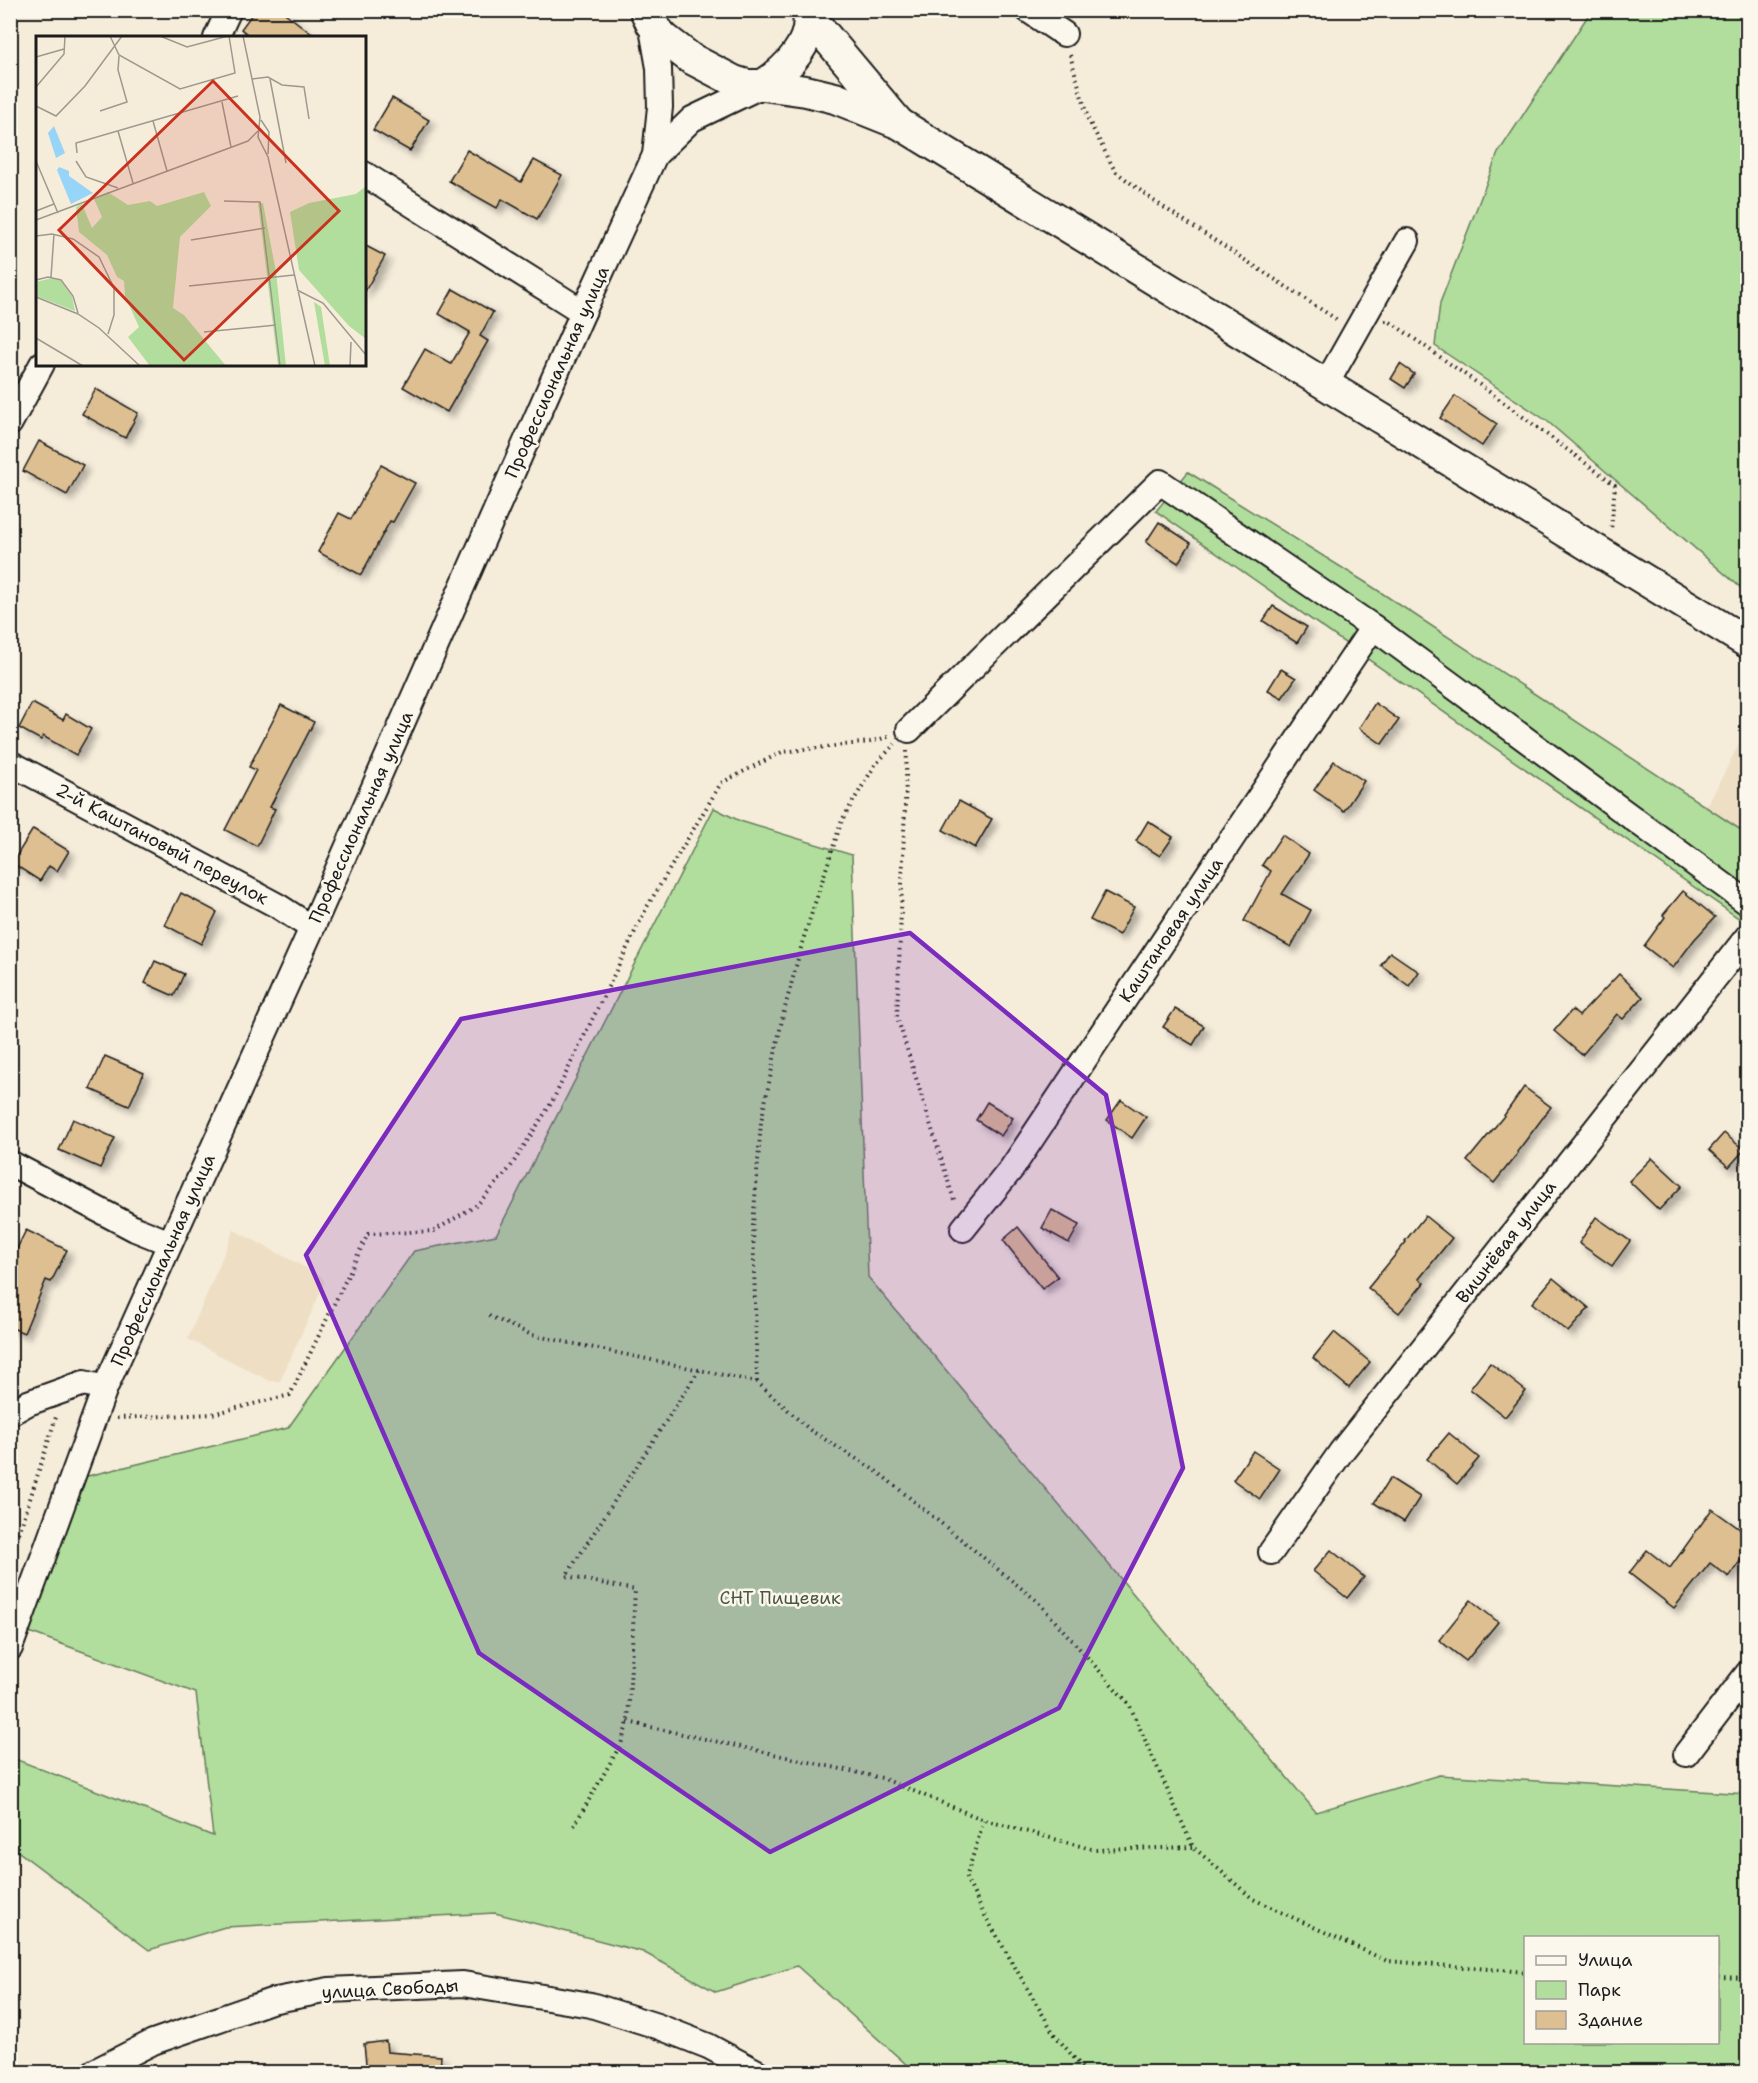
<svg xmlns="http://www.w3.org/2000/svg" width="1758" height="2083" font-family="'Shantell Sans',sans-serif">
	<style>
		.built { fill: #eedec4 }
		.green { fill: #b1de9c; stroke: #667d5c; stroke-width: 1.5; fill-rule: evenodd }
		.building { fill: #debf91; stroke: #1c1c1c; stroke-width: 1.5; filter: url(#shadow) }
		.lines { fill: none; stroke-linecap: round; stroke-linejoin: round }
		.minor-casing { stroke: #1c1c1c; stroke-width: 28 }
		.major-casing { stroke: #1c1c1c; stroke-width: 34 }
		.path { stroke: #1c1c1c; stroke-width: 4; stroke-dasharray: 1.5 4.5; stroke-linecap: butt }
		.minor { stroke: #fbf7ec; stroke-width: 24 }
		.major { stroke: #fbf7ec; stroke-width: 30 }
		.marked { fill: #7b2cbf; fill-opacity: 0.2; stroke: #7b2cbf; stroke-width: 4.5; stroke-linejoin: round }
		.labels { text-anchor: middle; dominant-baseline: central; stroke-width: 5; stroke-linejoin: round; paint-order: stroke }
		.street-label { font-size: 18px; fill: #1c1c1c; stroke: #fbf7ec }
		.park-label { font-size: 18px; fill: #495642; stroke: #fbf7ec }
		.inset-road { fill: none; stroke: #9e998e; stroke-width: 1.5 }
		.view { fill: #c8321e; fill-opacity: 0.15; stroke: #c8321e; stroke-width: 3 }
		.inset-edge { fill: none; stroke: #1c1c1c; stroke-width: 3 }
	</style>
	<defs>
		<filter id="shadow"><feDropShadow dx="5.5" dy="5.5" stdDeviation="3" flood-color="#0004"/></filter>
	</defs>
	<rect width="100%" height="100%" fill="#f5ecda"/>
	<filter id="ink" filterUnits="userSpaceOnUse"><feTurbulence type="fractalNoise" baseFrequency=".0167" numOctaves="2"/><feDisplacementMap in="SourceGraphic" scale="12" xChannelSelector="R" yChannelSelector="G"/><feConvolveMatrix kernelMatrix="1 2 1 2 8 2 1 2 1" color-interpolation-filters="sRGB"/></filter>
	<g filter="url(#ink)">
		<g class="built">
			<path d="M1742 738 1747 741V834L1707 807Z"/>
			<path d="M234 1230 321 1276 325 1282 280 1381H270L188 1339Z"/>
		</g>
		<g class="green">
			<path d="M1591 11H1747V593L1547 421 1435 346 1440 303 1498 153Z"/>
			<path d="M1188 472 1365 582 1747 834V924L1156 511Z"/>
			<path d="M714 808 740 821 852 855 868 1277 1316 1812 1439 1775 1747 1794V2072H930L906 2064 797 1966 716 1992 643 1952 495 1913 225 1927 149 1950 11 1846 10 1757 213 1836 196 1693 18 1628 71 1480 288 1428 414 1251 496 1235ZM1526 1938H1718V2042H1526Z"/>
		</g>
		<g class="building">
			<path d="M255 10H281L317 38H252L241 29Z"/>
			<path d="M392 98 429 120 410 151 373 130Z"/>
			<path d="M467 150 521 182 534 160 562 175 537 219 502 199 497 208 449 181Z"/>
			<path d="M364 245 385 256 364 293Z"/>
			<path d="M453 289 493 312 480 336 488 341 447 412 403 387 425 349 451 364 470 332 439 314Z"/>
			<path d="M1400 364 1414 374 1405 388 1391 379Z"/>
			<path d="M96 389 138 413 125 438 82 414Z"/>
			<path d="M1455 396 1497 424 1482 446 1440 418Z"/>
			<path d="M39 441 83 465 67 495 23 471Z"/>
			<path d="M381 465 415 483 393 522 390 521 361 575 318 552 339 513 351 519Z"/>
			<path d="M1159 522 1191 543 1178 563 1146 542Z"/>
			<path d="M1273 606 1307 627 1297 643 1263 621Z"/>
			<path d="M1281 669 1296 678 1282 698 1268 690Z"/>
			<path d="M32 703 63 720 66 714 91 729 76 755 43 736 41 740 19 728Z"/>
			<path d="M1375 703 1399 720 1382 744 1359 728Z"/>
			<path d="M281 705 314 722 270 807 275 809 257 846 225 830 256 770 249 767Z"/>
			<path d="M1334 761 1364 781 1344 811 1314 790Z"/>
			<path d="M959 801 992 819 975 848 943 830Z"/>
			<path d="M1148 821 1173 837 1160 856 1136 841Z"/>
			<path d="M33 829 69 851 57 871 49 866 40 881 12 863Z"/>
			<path d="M1282 835 1309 854 1282 894 1311 910 1291 947 1244 921 1271 871 1262 865Z"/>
			<path d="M1683 891 1715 917 1694 940 1673 968 1644 946 1665 917 1663 915Z"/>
			<path d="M1105 892 1134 907 1119 935 1090 920Z"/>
			<path d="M181 893 217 912 201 944 165 925Z"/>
			<path d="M1390 952 1419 972 1409 986 1381 965Z"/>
			<path d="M155 961 184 974 174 996 145 983Z"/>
			<path d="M1619 974 1643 997 1623 1019 1617 1014 1582 1055 1554 1031 1572 1010 1579 1016Z"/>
			<path d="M1175 1009 1204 1026 1193 1045 1163 1027Z"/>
			<path d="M105 1056 144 1073 129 1106 90 1089Z"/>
			<path d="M1524 1087 1551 1107 1517 1152 1518 1153 1494 1183 1467 1161 1503 1117Z"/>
			<path d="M1121 1100 1146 1117 1132 1138 1107 1120Z"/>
			<path d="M987 1102 1013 1118 1001 1136 976 1120Z"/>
			<path d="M73 1119 115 1138 100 1168 59 1150Z"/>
			<path d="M1724 1133 1744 1150 1729 1167 1709 1150Z"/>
			<path d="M1652 1158 1682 1186 1659 1210 1629 1181Z"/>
			<path d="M1052 1210 1079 1225 1069 1243 1042 1228Z"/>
			<path d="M1425 1216 1452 1238 1419 1279 1424 1283 1399 1313 1368 1288 1406 1242 1405 1241Z"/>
			<path d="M1596 1217 1630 1241 1612 1266 1579 1243Z"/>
			<path d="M1018 1227 1058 1277 1042 1289 1003 1240Z"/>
			<path d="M26 1230 67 1250 51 1282 46 1280 24 1333 10 1327V1263Z"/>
			<path d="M1553 1278 1589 1308 1568 1332 1532 1303Z"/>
			<path d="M1334 1332 1370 1362 1349 1388 1313 1358Z"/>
			<path d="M1490 1363 1526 1391 1505 1417 1470 1389Z"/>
			<path d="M1449 1433 1479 1458 1457 1484 1427 1459Z"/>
			<path d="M1253 1451 1280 1469 1260 1499 1233 1480Z"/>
			<path d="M1390 1478 1420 1497 1404 1522 1374 1503Z"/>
			<path d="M1712 1509 1748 1535V1550L1729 1577 1710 1563 1674 1608 1629 1573 1647 1550 1670 1568Z"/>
			<path d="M1331 1550 1364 1577 1347 1598 1313 1571Z"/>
			<path d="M1471 1600 1498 1622 1466 1661 1439 1640Z"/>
			<path d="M386 2041 387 2052 441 2056 440 2073H367L364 2044Z"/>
		</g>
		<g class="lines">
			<g class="minor-casing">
				<g id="minor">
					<path d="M1028 10 1064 34"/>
					<path d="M216 38 229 10"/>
					<path d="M655 155 692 119 763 85"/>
					<path d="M364 174 583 312"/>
					<path d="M1325 386 1407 241"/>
					<path d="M10 423 42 364"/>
					<path d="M909 730 1160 482 1373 627 1748 903"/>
					<path d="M10 763 278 906 312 928"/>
					<path d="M10 1163 135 1229 170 1243"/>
					<path d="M963 1229 1012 1168 1373 627"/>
					<path d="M10 1413 28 1403 84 1383 105 1388"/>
					<path d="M1271 1552 1341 1452 1748 936"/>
					<path d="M10 1648 105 1388 312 928 583 312 655 155 660 107 659 68 651 23"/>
					<path d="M1686 1754 1748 1673"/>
					<path d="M94 2072 153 2042 271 2001 329 1990 463 1984 591 2005 657 2026 708 2046 757 2072"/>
				</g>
			</g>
			<g class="major-casing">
				<g id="major">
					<path d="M645 10 651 23 664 38 690 58 734 81 747 85H763L806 91 835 98 900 124 1748 643"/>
					<path d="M808 15 897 121"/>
					<path d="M763 85C786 70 816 41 807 10"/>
				</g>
			</g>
			<g class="path">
				<path d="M1070 55 1088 119 1115 171 1154 201 1339 321"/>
				<path d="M1385 321H1389L1480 385 1615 485 1611 530"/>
				<path d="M907 751 897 1017 955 1203"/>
				<path d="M489 1316 532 1335 757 1382 810 1430 879 1473 1037 1601 1129 1704 1193 1847 1253 1899 1387 1961 1526 1972"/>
				<path d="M757 1382 753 1225 761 1122 783 1015 803 940 842 820 875 765 895 744"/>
				<path d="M117 1418 212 1414 290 1395 368 1234 434 1231 477 1205 510 1168 552 1102 647 907 721 783 782 752 870 742 891 736"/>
				<path d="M10 1562 56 1417"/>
				<path d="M628 1722 882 1778 984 1820 1095 1850 1193 1847"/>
				<path d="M984 1820 966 1878 984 1914 1054 2034 1086 2072"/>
				<path d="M574 1826 621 1744 628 1722 635 1590 566 1576 699 1370"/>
				<path d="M1718 1977 1748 1978"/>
			</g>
			<use href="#minor" class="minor"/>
			<use href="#major" class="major"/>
		</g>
	</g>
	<path class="marked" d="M910 933 1106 1095 1183 1468 1059 1708 770 1852 479 1653 306 1255 461 1019Z"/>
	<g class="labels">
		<g class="street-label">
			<text transform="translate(557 372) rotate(-66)">Профессиональная улица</text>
			<text transform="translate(361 817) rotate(-66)">Профессиональная улица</text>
			<text transform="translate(162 844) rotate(28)">2-й Каштановый переулок</text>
			<text transform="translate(1171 930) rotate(-56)">Каштановая улица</text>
			<text transform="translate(1506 1242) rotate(-52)">Вишнёвая улица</text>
			<text transform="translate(163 1260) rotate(-66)">Профессиональная улица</text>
			<text transform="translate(390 1989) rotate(-3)">улица Свободы</text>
		</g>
		<g class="park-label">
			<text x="780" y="1598">СНТ Пищевик</text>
		</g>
	</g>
	<g transform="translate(36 36)">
		<rect width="330" height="330" fill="#f5ecda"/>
		<path d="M330 150V303L313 290 263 234 254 176 273 167 320 158ZM72 156 92 169 114 165 121 170 168 156 175 170 144 201 137 272 148 279 190 330H114L92 301 103 291 89 260 88 245 81 241 71 219 43 196 40 171 46 168 56 192 66 181 58 163ZM222 167H227L240 236 250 330H242ZM16 242 25 245 36 260 39 275 0 260V246ZM278 266 285 271 294 330H289Z" fill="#b1de9c"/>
		<path d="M18 90 29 117 20 122 12 97ZM23 131 33 135V140L57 157 35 168 21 134Z" fill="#96d5f8"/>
		<path class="inset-road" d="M74 0 83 19 144 53 199 37 193 0M124 0 151 11 192 0M207 0 224 81 222 101 232 121 279 330M0 21 28 13M216 43 232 41 246 49 268 51 273 83M234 43 250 127M0 51 28 18 29 0M186 66 195 111M0 70 20 80 49 50 86 0M64 75 91 66 82 34 83 20M225 84 233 96 232 118M117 85 131 135M82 95 97 147M41 117 40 107 202 60M0 125 22 177M40 125 50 141 82 152M188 165 224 166 244 330M0 175 18 168M0 184 212 105 222 95M0 200 16 198 37 203 63 221 78 252V279L72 298M155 204 229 192M15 241 18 198M0 244 12 241 25 244 37 260 42 277M153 250 258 239M261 254 287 267 330 319M0 261 42 278 63 292 104 330M168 296 240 289M0 302 47 330M314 330 315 306"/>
		<path class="view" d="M177 45 303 175 148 324 23 194Z"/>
		<rect width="330" height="330" class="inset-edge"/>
	</g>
	<rect width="1758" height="2083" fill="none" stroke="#fbf7ec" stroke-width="36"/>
	<rect x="18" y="18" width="1722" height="2047" fill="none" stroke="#1c1c1c" stroke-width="2" filter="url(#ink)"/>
	<rect x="1524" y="1936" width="195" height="108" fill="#fbf7ec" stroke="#a29f99" stroke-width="1.5"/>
	<rect x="1536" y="1956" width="30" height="9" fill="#fbf7ec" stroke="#a29f99" stroke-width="1.5"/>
	<text x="1578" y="1966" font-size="18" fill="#1c1c1c">Улица</text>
	<rect x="1536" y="1981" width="30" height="18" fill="#b1de9c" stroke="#a29f99" stroke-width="1.5"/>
	<text x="1578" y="1996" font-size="18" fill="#1c1c1c">Парк</text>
	<rect x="1536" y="2011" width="30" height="18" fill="#debf91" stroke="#a29f99" stroke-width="1.5"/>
	<text x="1578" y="2026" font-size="18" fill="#1c1c1c">Здание</text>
</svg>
